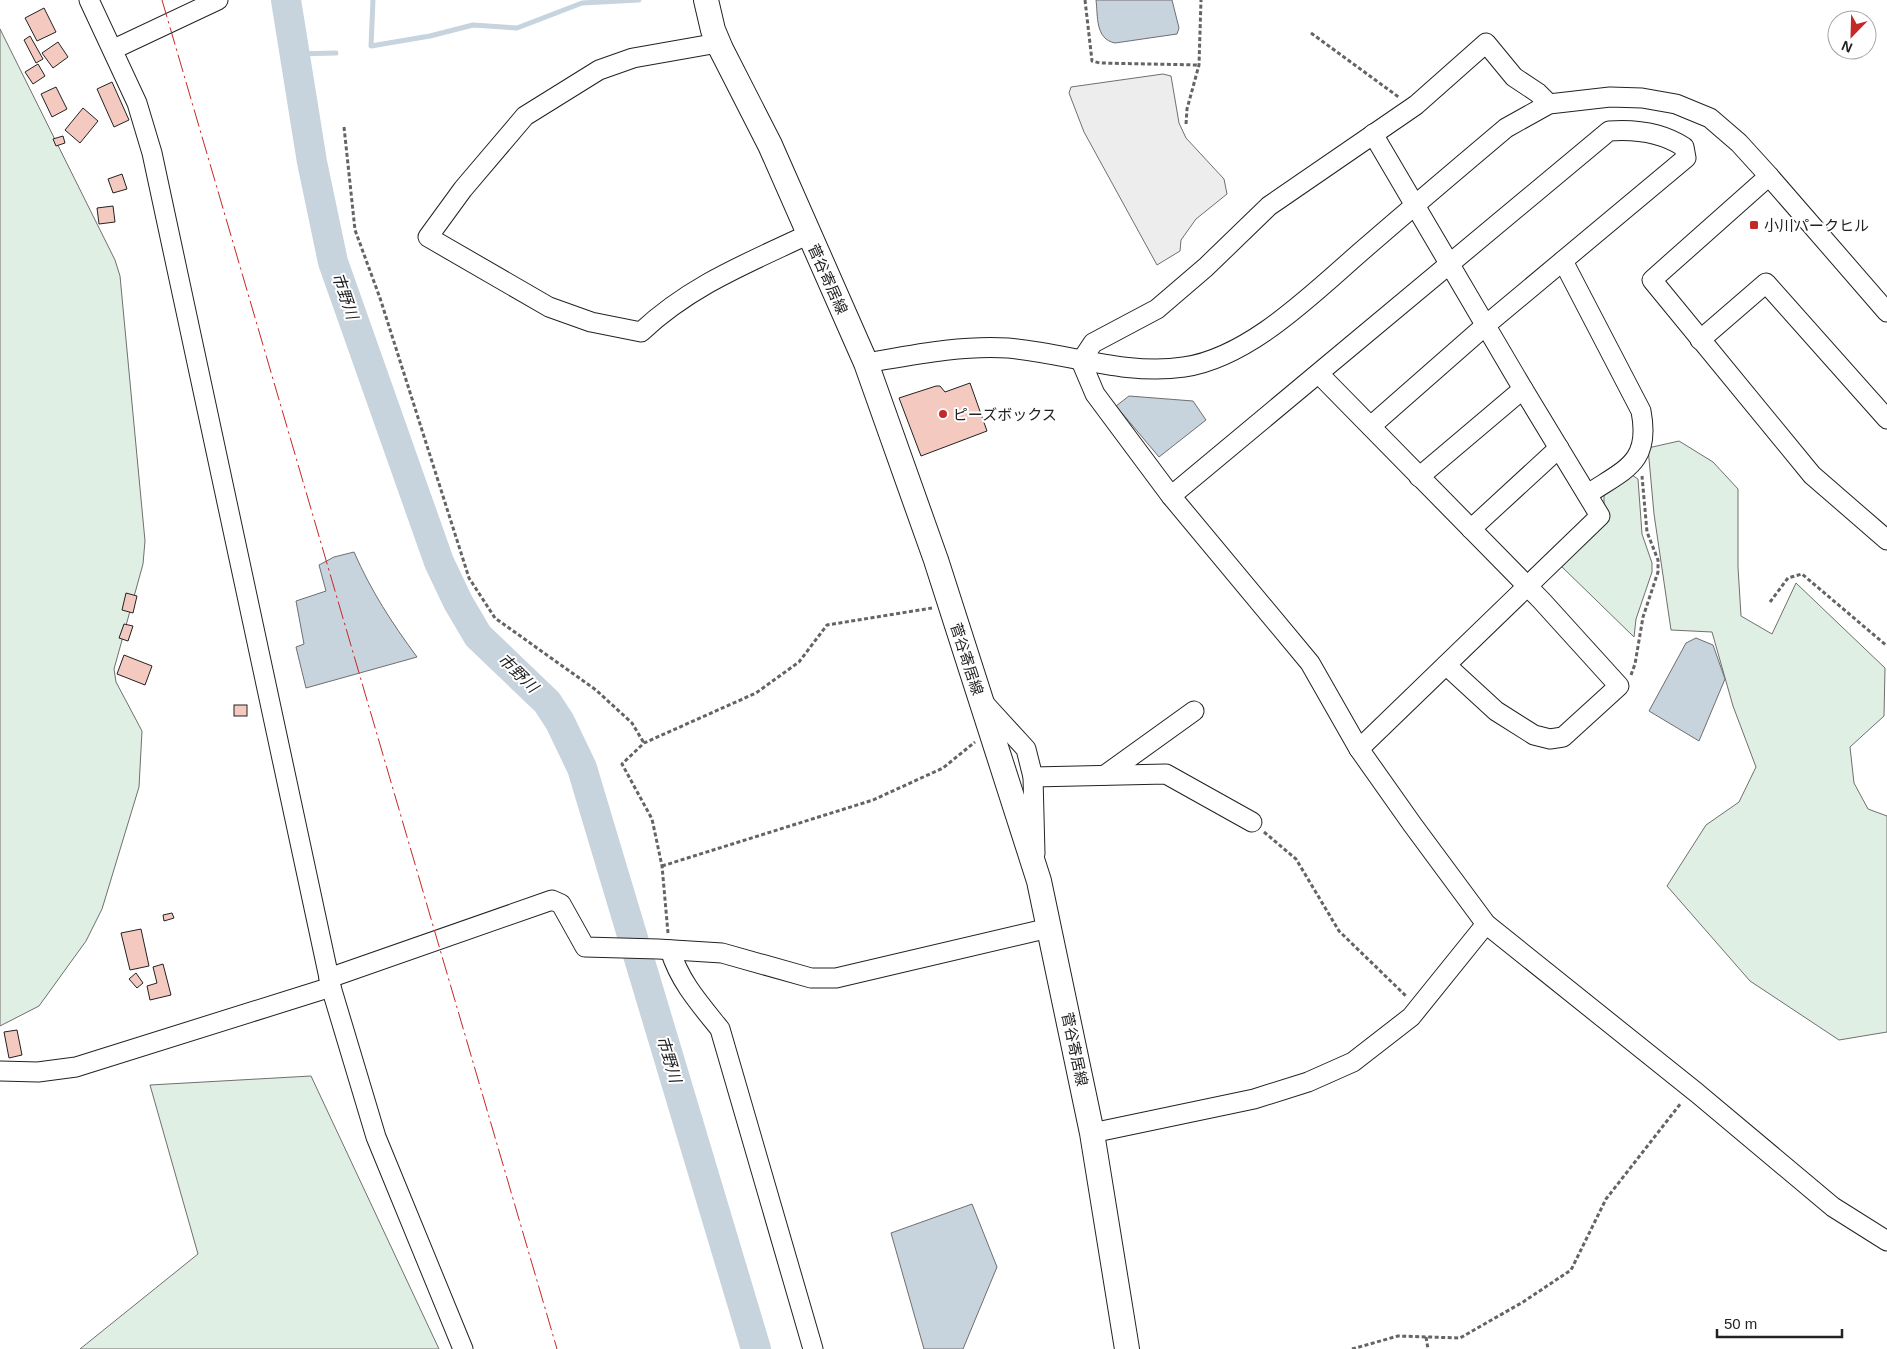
<svg xmlns="http://www.w3.org/2000/svg" width="1887" height="1349" font-family="Arial,'Noto Sans JP',sans-serif">
	<style>
		.green { fill: #e0efe3; stroke: #6f6f6f }
		.parking { fill: #ededed; stroke: #6f6f6f }
		.water { fill: #c7d3dd; stroke: #6f6f6f }
		.lines { fill: none; stroke-linecap: round; stroke-linejoin: round }
		.stream { stroke: #c7d3dd; stroke-width: 5 }
		.river { stroke: #c7d3dd; stroke-width: 30 }
		.building { fill: #f3c9c0; stroke: #222 }
		.minor-casing { stroke: #222; stroke-width: 21 }
		.major-casing { stroke: #222; stroke-width: 26 }
		.path { stroke: #646464; stroke-width: 3; stroke-dasharray: 4 2.5; stroke-linecap: butt }
		.minor { stroke: #fff; stroke-width: 19 }
		.major { stroke: #fff; stroke-width: 24 }
		.power { stroke: #c62828; stroke-width: 1; stroke-dasharray: 18 4 2.5 4; stroke-linecap: butt }
		.poi-dot { fill: #c62828; stroke: #fff; stroke-width: 2 }
		.labels { text-anchor: middle; dominant-baseline: central; stroke-width: 4; stroke-linejoin: round; paint-order: stroke }
		.poi-label { font-size: 15px; fill: #222; stroke: #fff; text-anchor: start }
		.street-label { font-size: 15px; fill: #222; stroke: #fff }
		.water-label { font-size: 16px; font-style: italic; fill: #222; stroke: #fff }
	</style>
	<rect width="100%" height="100%" fill="#fff"/>
	<g class="green">
		<path d="M0 29 115 260 120 276 145 541 143 564 114 669 116 682 142 731 139 787 102 909 86 941 39 1006 0 1026Z"/>
		<path d="M1679 441 1713 462 1738 489V567L1741 616 1772 634 1796 583 1885 668 1884 716 1850 747 1854 783 1868 809 1887 816V1032L1839 1040 1750 981 1667 886 1706 825 1739 802 1756 767 1733 706 1712 632 1671 630 1654 514 1648 448Z"/>
		<path d="M1632 475 1638 479 1642 534 1652 563V572L1636 619 1634 637 1560 565 1604 508V494Z"/>
		<path d="M311 1076 439 1349H80L198 1254 150 1085Z"/>
	</g>
	<path class="parking" d="M1163 74 1171 76 1179 123 1186 138 1224 179 1227 194 1196 219 1181 240 1180 251 1157 265 1084 132 1069 93 1071 87Z"/>
	<g class="water">
		<path d="M1096 0H1172L1179 28 1177 34 1115 43C1095 39 1098 16 1096 0Z"/>
		<path d="M1129 396 1193 401 1206 420 1159 457 1116 406Z"/>
		<path d="M354 552C371 591 392 623 417 657L306 688 296 647 304 644 296 601 326 591 319 565 334 557Z"/>
		<path d="M1696 638 1713 645 1725 679 1699 741 1649 711 1686 643Z"/>
		<path d="M972 1204 997 1267 963 1349H924L891 1233Z"/>
	</g>
	<g class="lines">
		<g class="stream">
			<path d="M373 0 371 46 430 36 473 25 517 28 582 3 639 0"/>
			<path d="M295 54 336 53"/>
		</g>
		<path class="river" d="M286 0 312 162 333 262 439 562 458 602 478 636 547 702 560 722 582 768 756 1349"/>
	</g>
	<g class="building">
		<path d="M44 8 56 32 37 41 25 18Z"/>
		<path d="M30 36 43 59 36 63 24 40Z"/>
		<path d="M58 42 68 57 53 68 42 53Z"/>
		<path d="M38 64 45 76 33 84 25 72Z"/>
		<path d="M112 82 129 120 114 127 97 89Z"/>
		<path d="M56 87 67 109 52 117 41 94Z"/>
		<path d="M83 108 98 121 80 143 65 130Z"/>
		<path d="M63 136 65 143 56 146 53 139Z"/>
		<path d="M122 174 127 189 113 193 108 179Z"/>
		<path d="M113 206 115 222 99 224 97 208Z"/>
		<path d="M970 383 987 431 921 456 899 398 936 386H940L945 392Z"/>
		<path d="M126 593 137 596 133 613 122 610Z"/>
		<path d="M124 624 133 626 128 641 119 638Z"/>
		<path d="M124 655 152 666 145 685 117 674Z"/>
		<rect x="234" y="705" width="13" height="11"/>
		<path d="M172 913 174 918 164 921 163 915Z"/>
		<path d="M141 929 149 966 130 970 121 933Z"/>
		<path d="M163 964 171 995 150 1000 147 986 157 983 153 967Z"/>
		<path d="M136 973 143 983 137 988 129 979Z"/>
		<path d="M17 1030 22 1055 9 1058 4 1032Z"/>
	</g>
	<g class="lines">
		<g class="minor-casing">
			<g id="minor">
				<path d="M89 0 137 103 152 153 331 987 376 1137 463 1349"/>
				<path d="M718 43 633 58 599 70 525 116 463 189 428 237 549 307 591 322 641 332C691 285 748 263 809 234"/>
				<path d="M114 49 218 0"/>
				<path d="M1549 104 1538 93 1514 77 1486 43 1416 105 1269 206 1206 267 1157 309 1093 343 1081 361 1095 394 1171 496 1310 663 1359 749 1412 824 1486 924 1697 1093 1833 1207 1887 1241"/>
				<path d="M1769 176 1652 280 1812 475 1887 540"/>
				<path d="M1563 261 1641 411C1651 463 1625 469 1588 494"/>
				<path d="M1700 340 1766 283 1887 419"/>
				<path d="M866 363C913 355 960 345 1008 348 1067 353 1125 376 1184 367 1253 357 1319 287 1371 243 1416 204 1461 166 1506 128L1549 104 1610 97 1642 98 1676 104 1710 118 1739 143 1769 176 1887 312"/>
				<path d="M1319 374 1541 600 1619 686 1563 737 1550 739 1534 735 1496 711 1446 665"/>
				<path d="M1419 477 1523 389"/>
				<path d="M1171 496 1609 131C1636 129 1661 132 1684 147L1686 158 1486 325 1371 426"/>
				<path d="M1471 529 1559 448"/>
				<path d="M983 702 1026 749 1033 777 1035 854"/>
				<path d="M1359 749 1600 516 1523 389 1373 134"/>
				<path d="M1105 775 1194 711"/>
				<path d="M1033 777 1166 774 1252 822"/>
				<path d="M670 950C680 982 699 1003 720 1029L813 1349"/>
				<path d="M329 978 552 900 561 904 585 947 658 949 722 953 811 978H836L1049 928"/>
				<path d="M0 1071 38 1072 76 1067 331 987"/>
				<path d="M1092 1133 1254 1099 1308 1082 1353 1062 1411 1017 1486 924"/>
			</g>
		</g>
		<g class="major-casing">
			<path id="major" d="M706 0 713 30 721 49 770 145 866 363 936 560 1039 881 1092 1133 1127 1349"/>
		</g>
		<g class="path">
			<path d="M1085 0 1092 61 1100 63 1199 65"/>
			<path d="M1311 33 1400 98"/>
			<path d="M1186 124 1187 109 1199 65 1201 0"/>
			<path d="M344 127 355 230 380 298 469 578 495 618 596 690 632 723 644 743"/>
			<path d="M1770 602 1788 578 1802 574 1887 646"/>
			<path d="M1631 675 1635 664 1643 617 1658 572V560L1647 532 1642 476"/>
			<path d="M1264 832 1296 859 1339 931 1406 996"/>
			<path d="M662 866 873 800 943 768 975 742"/>
			<path d="M668 933 662 866 652 819 622 764 644 743 756 693 799 662 827 625 932 608"/>
			<path d="M1426 1337 1428 1349"/>
			<path d="M1352 1349 1398 1336 1460 1338 1523 1302 1571 1270 1606 1199 1681 1103"/>
		</g>
		<use href="#minor" class="minor"/>
		<use href="#major" class="major"/>
		<path class="power" d="M162 0 557 1349"/>
	</g>
	<g class="poi-dot">
		<rect x="1749" y="220" width="10" height="10" rx="2.5"/>
		<circle cx="943" cy="414" r="5"/>
	</g>
	<g class="labels">
		<g class="poi-label">
			<text x="1764" y="225">小川パークヒル</text>
			<text x="953" y="414">ピーズボックス</text>
		</g>
		<g class="street-label">
			<text transform="translate(828 279) rotate(66)">菅谷寄居線</text>
			<text transform="translate(967 659) rotate(72)">菅谷寄居線</text>
			<text transform="translate(1075 1049) rotate(78)">菅谷寄居線</text>
		</g>
		<g class="water-label">
			<text transform="translate(345 296) rotate(71)">市野川</text>
			<text transform="translate(518 673) rotate(44)">市野川</text>
			<text transform="translate(669 1059) rotate(73)">市野川</text>
		</g>
	</g>
	<g transform="translate(1852 35) rotate(203)"><circle r="24" fill="#ffffff" stroke="#a7a7a7"/>
	<path d="M0-4L9 19L0 12L-9 19Z" fill="#c62828"/>
	<text y="-8" font-size="14" font-weight="bold" text-anchor="middle" fill="#222222">N</text>
	</g>
	<path d="M1717 1329v8h125v-8" fill="none" stroke="#222222" stroke-width="2.5"/>
	<text x="1724" y="1329" font-size="15" fill="#222222" stroke="#ffffff" stroke-width="4" paint-order="stroke">50 m</text>
</svg>
